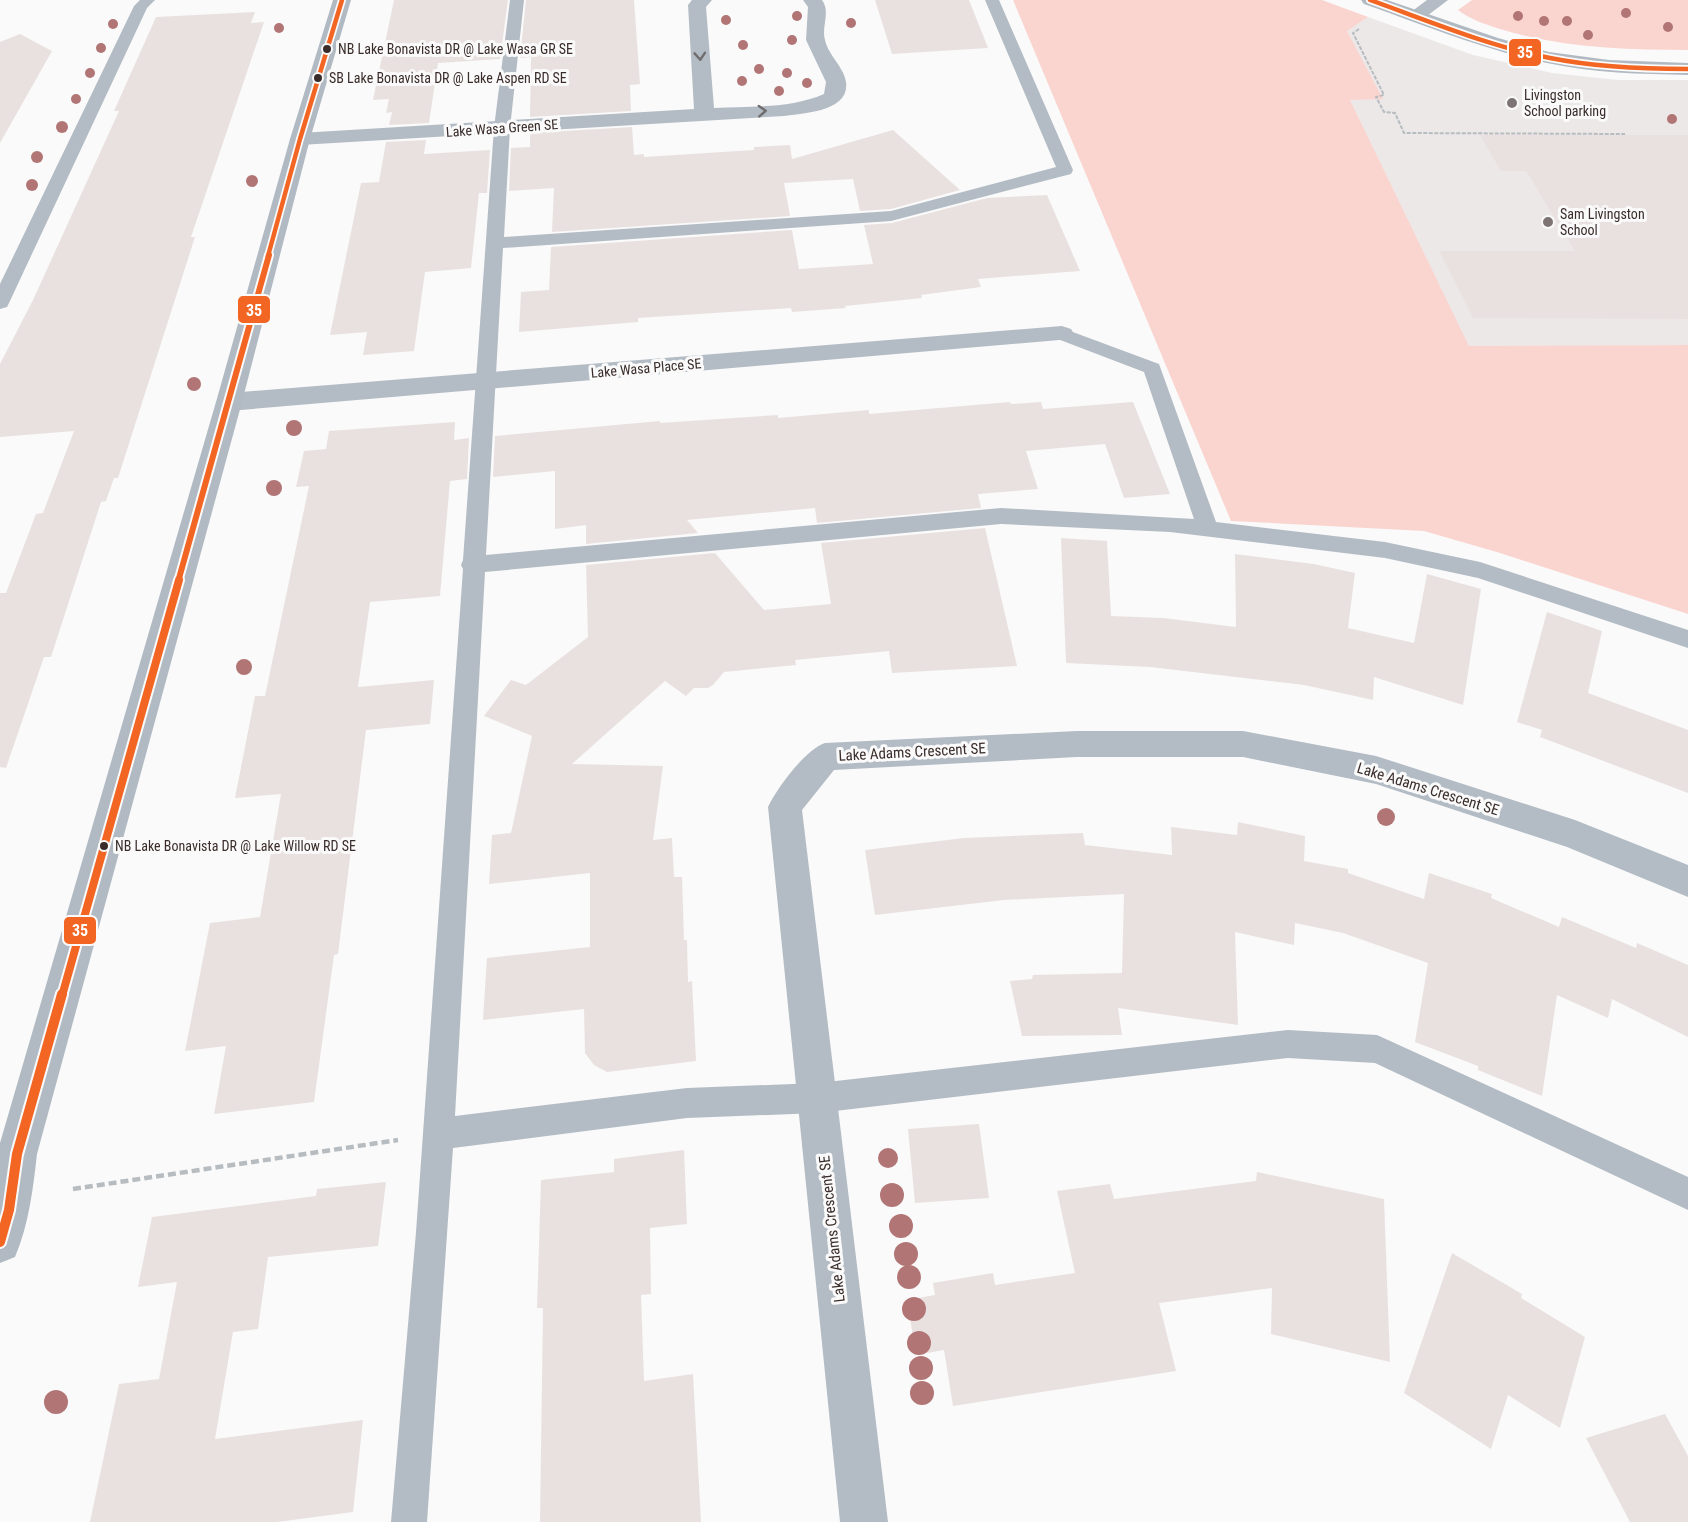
<svg xmlns="http://www.w3.org/2000/svg" width="1688" height="1522" font-family="'Roboto Condensed',sans-serif">
	<style>
		.built { fill: #ede8e8 }
		.green { fill: #fad5d0 }
		.building { fill: #e9e1e0 }
		.lines { fill: none; stroke-linecap: round; stroke-linejoin: round }
		.path-far1 { stroke: #b7bcc0; stroke-width: 2; stroke-dasharray: 4 1.5; stroke-linecap: butt }
		.path { stroke: #b7bcc0; stroke-width: 4.5; stroke-dasharray: 8 4; stroke-linecap: butt }
		.lane { fill: #b3bcc4; fill-rule: evenodd }
		.street { fill: #b3bcc4; fill-rule: evenodd }
		.secondary { fill: #b1bac3; fill-rule: evenodd }
		.bus-1-far3-casing { stroke: #fafafa; stroke-width: 8 }
		.bus-1-far2-casing { stroke: #fafafa; stroke-width: 10 }
		.bus-1-far1-casing { stroke: #fafafa; stroke-width: 12 }
		.bus-1-casing { stroke: #fafafa; stroke-width: 14 }
		.bus-1-far3 { stroke: #f26522; stroke-width: 4.5 }
		.bus-1-far2 { stroke: #f26522; stroke-width: 6 }
		.bus-1-far1 { stroke: #f26522; stroke-width: 8 }
		.bus-1 { stroke: #f26522; stroke-width: 10 }
		.tree { fill: #b17575 }
		.oneway { stroke: #706d6f }
		.bus-dot { fill: #392c2a; stroke: #fafafa; stroke-width: 2 }
		.poi-dot { fill: #7d7473; stroke: #fafafa; stroke-width: 2 }
		.labels { text-anchor: middle; dominant-baseline: central; stroke-width: 6; stroke-linejoin: round; paint-order: stroke }
		.bus-label { font-size: 14px; fill: #392c2a; stroke: #fafafa; text-anchor: start }
		.far-poi-label { font-size: 14px; fill: #392c2a; stroke: #fafafa; text-anchor: start }
		.far-street-label { font-size: 14px; fill: #392c2a; stroke: #fafafa }
		.street-label { font-size: 15px; fill: #392c2a; stroke: #fafafa }
		.line-badge { stroke: #fafafa; stroke-width: 2 }
		.badge-label { font-size: 16px; text-anchor: middle; font-weight: bold; fill: #fff }
	</style>
	<rect width="100%" height="100%" fill="#fafafa"/>
	<path class="built" d="M1368 17 1473 55 1552 73 1618 80H1688V345L1469 347 1349 99H1382L1346 31Z"/>
	<g class="green">
		<path d="M1013 0H1322L1368 17 1347 31 1383 99 1350 100 1469 346 1688 345V614L1500 553 1424 531 1231 521Z"/>
		<path d="M1472 0H1688V50C1624 50 1562 48 1500 29 1485 24 1471 20 1458 10Z"/>
	</g>
	<g class="building">
		<path d="M394 0H508L500 59 438 63 429 123 389 125 392 112 386 113 389 99 373 100Z"/>
		<path d="M526 0H634L640 84 630 85 631 111 530 117 531 57 520 58Z"/>
		<path d="M875 0H969L988 48 892 54Z"/>
		<path d="M255 12 251 23 264 22 191 237H195L118 478H114L106 501 101 502 51 657H44L6 768 0 767V593H6L36 514 43 513 74 431 0 437V364L33 300 119 111H114L156 17Z"/>
		<path d="M20 34 52 51 0 143V42Z"/>
		<path d="M632 127 634 155 644 154V157L754 150V147L790 145 792 159 893 130 960 190 891 209 860 211 853 179 784 183 790 216 552 232 554 188 509 191 511 148 530 147V133Z"/>
		<path d="M1480 135H1688V319L1473 318 1439 251H1575L1526 171H1501Z"/>
		<path d="M426 140 424 154 490 150 487 193H479L471 268 425 272 414 351 363 355 367 332 330 335 361 183 379 182 386 142Z"/>
		<path d="M1047 195 1080 271 978 279 981 287 921 295 922 298 845 306 846 308 792 312 791 308 638 318V322L519 332 521 292 549 290 551 247 792 230 799 269 873 264 864 225 892 223 987 198Z"/>
		<path d="M1010 402 1011 404 1041 402 1043 409 1133 402 1170 494 1124 498 1105 444 1026 451 1038 489 978 494 981 508 817 523 815 508 687 520 698 533 586 544V525L555 529V471L493 477 495 436 660 421V423L778 415V418L869 410V414Z"/>
		<path d="M455 422 454 440 469 438 467 479 450 481 440 596 370 602 358 687 434 680 430 724 366 730 338 954 334 955 314 1102 214 1114 226 1046 185 1051 210 923 260 917 281 794 235 798 255 696H265L309 486 296 487 304 451 326 449 329 431Z"/>
		<path d="M985 528 1017 666 892 673 889 651 795 660 796 665 724 672 713 685 708 688H694L686 696 665 681 572 764 663 766 653 840 672 838 674 877H682L684 940H687L688 982 692 981 696 1061 607 1072 594 1065 585 1053 584 1009 483 1020 487 958 590 947V873L489 884 492 835 511 833 532 736 484 716 511 680 526 685 588 637 586 565 715 553 764 610 831 604 821 543Z"/>
		<path d="M1061 538 1107 541 1111 616 1163 618 1236 627 1235 554 1314 564 1355 573 1348 628 1414 643 1427 574 1481 589 1463 705 1374 677 1373 700 1304 685 1150 667 1066 663Z"/>
		<path d="M1547 612 1602 631 1588 693 1688 730V793L1540 737 1542 730 1517 722Z"/>
		<path d="M1238 822 1305 836 1304 861 1348 869V873L1424 899 1429 873 1492 894 1491 898 1559 927 1562 917 1636 948 1637 943 1688 965V1037L1612 999 1608 1018 1557 995 1542 1096 1478 1070V1066L1415 1042 1428 963 1343 933 1295 923 1294 945 1235 932 1238 1025 1118 1008 1122 1035 1022 1036 1010 981 1032 979 1033 975 1122 973 1124 894 1004 900 875 915 865 850 964 838 1083 833 1085 845 1172 855 1171 827 1237 835Z"/>
		<path d="M979 1124 989 1198 915 1203 908 1129Z"/>
		<path d="M684 1150 687 1224 650 1228 651 1294 641 1295 644 1381 693 1374 701 1522H540L543 1308H537L541 1180 614 1172V1159Z"/>
		<path d="M1257 1172 1384 1199 1390 1362 1271 1334 1272 1288 1159 1303 1176 1371 953 1406 944 1350 916 1355 907 1300 935 1295 933 1283 993 1273 995 1285 1075 1273 1057 1191 1110 1184 1114 1199 1256 1181Z"/>
		<path d="M386 1182 378 1246 268 1257 258 1329 233 1332 215 1439 363 1420 353 1512 277 1522H90L119 1384 159 1379 177 1282 138 1287 152 1217 316 1196 317 1189Z"/>
		<path d="M1452 1253 1522 1294 1521 1298 1585 1337 1560 1428 1508 1395 1491 1449 1404 1393Z"/>
		<path d="M1665 1414 1688 1456V1522H1630L1586 1438Z"/>
	</g>
	<g class="lines">
		<path class="path-far1" d="M1359 29 1353 33 1384 95 1376 97 1384 112 1395 113 1404 133 1625 134"/>
		<path class="path" d="M73 1189 398 1140"/>
		<g class="lane">
			<path d="M140 0H155L147 8 9 303 7 307 0 309V284L134 6Z"/>
			<path d="M510 0H524L510 128 504 237 891 211 1056 167 985 0H999L1073 170 1071 174 891 221 503 248 486 555 1001 508 1194 519 1144 372 1055 338 1052 334 1055 330 1062 328 1159 364 1216 522 1385 542 1480 562 1688 630V648L1478 578 1385 558 1170 532 1001 524 485 572 455 1116 687 1088 818 1083 1288 1030 1377 1035 1688 1177V1210L1375 1063 1288 1058 818 1113 687 1118 453 1148 427 1522H391L416 1232 463 569 461 565 463 560 494 128Z"/>
		</g>
		<g class="street">
			<path d="M692 0H712L706 7 714 108C750 106 790 109 824 94L826 82 806 40 808 7 803 0H822C831 12 821 27 825 40 828 55 844 67 846 82 850 112 803 113 784 116L300 145 293 143 290 139 293 135 300 133 694 109 688 5Z"/>
			<path d="M1427 0H1448L1423 19H1409L1407 15Z"/>
			<path d="M1062 326 1071 329 1074 334 1071 339 229 411 220 408 216 402 220 396 229 393Z"/>
			<path d="M1077 731H1243L1376 756 1575 820 1688 865V897L1567 847 1376 784 1243 757H1077L834 770 802 810 888 1522H840L768 807C777 788 805 750 825 743Z"/>
		</g>
		<g class="secondary">
			<path d="M333 0H351L310 139 242 402 37 1154C33 1189 29 1224 15 1257L0 1263V1143L216 402 290 139Z"/>
			<path d="M1361 0H1387L1498 38 1549 52 1609 60 1688 63V75C1641 74 1593 73 1547 63 1484 50 1424 25 1364 4Z"/>
		</g>
		<g class="bus-1-far3-casing">
			<g id="bus-1-far3">
				<path d="M1370 0C1429 21 1488 46 1550 58 1595 67 1642 69 1688 69"/>
				<path d="M268 256 300 139 342 0"/>
			</g>
		</g>
		<g class="bus-1-far2-casing">
			<path id="bus-1-far2" d="M178 582 269 255"/>
		</g>
		<g class="bus-1-far1-casing">
			<path id="bus-1-far1" d="M62 996 179 580"/>
		</g>
		<g class="bus-1-casing">
			<path id="bus-1" d="M0 1242 9 1210 17 1154 62 994"/>
		</g>
		<use href="#bus-1-far3" class="bus-1-far3"/>
		<use href="#bus-1-far2" class="bus-1-far2"/>
		<use href="#bus-1-far1" class="bus-1-far1"/>
		<use href="#bus-1" class="bus-1"/>
	</g>
	<g class="tree">
		<circle cx="1626" cy="13" r="5"/>
		<circle cx="797" cy="16" r="5"/>
		<circle cx="1518" cy="16" r="5"/>
		<circle cx="726" cy="20" r="5"/>
		<circle cx="1544" cy="21" r="5"/>
		<circle cx="1567" cy="21" r="5"/>
		<circle cx="851" cy="23" r="5"/>
		<circle cx="113" cy="24" r="5"/>
		<circle cx="1668" cy="27" r="5"/>
		<circle cx="279" cy="28" r="5"/>
		<circle cx="1588" cy="35" r="5"/>
		<circle cx="792" cy="40" r="5"/>
		<circle cx="743" cy="45" r="5"/>
		<circle cx="101" cy="48" r="5"/>
		<circle cx="759" cy="69" r="5"/>
		<circle cx="90" cy="73" r="5"/>
		<circle cx="787" cy="73" r="5"/>
		<circle cx="742" cy="81" r="5"/>
		<circle cx="807" cy="83" r="5"/>
		<circle cx="779" cy="91" r="5"/>
		<circle cx="76" cy="99" r="5"/>
		<circle cx="1672" cy="119" r="5"/>
		<circle cx="62" cy="127" r="6"/>
		<circle cx="37" cy="157" r="6"/>
		<circle cx="252" cy="181" r="6"/>
		<circle cx="32" cy="185" r="6"/>
		<circle cx="194" cy="384" r="7"/>
		<circle cx="294" cy="428" r="8"/>
		<circle cx="274" cy="488" r="8"/>
		<circle cx="244" cy="667" r="8"/>
		<circle cx="1386" cy="817" r="9"/>
		<circle cx="888" cy="1158" r="10"/>
		<circle cx="892" cy="1195" r="12"/>
		<circle cx="901" cy="1226" r="12"/>
		<circle cx="906" cy="1254" r="12"/>
		<circle cx="909" cy="1277" r="12"/>
		<circle cx="914" cy="1309" r="12"/>
		<circle cx="919" cy="1343" r="12"/>
		<circle cx="921" cy="1368" r="12"/>
		<circle cx="922" cy="1393" r="12"/>
		<circle cx="56" cy="1402" r="12"/>
	</g>
	<defs><path id="oneway-chevron" d="M-2-3.5L2.5 0L-2 3.5" fill="none" stroke-width="1.6" stroke-linecap="round" stroke-linejoin="round" transform="scale(1.5)"/></defs>
	<g class="oneway">
		<use href="#oneway-chevron" transform="translate(700 56) rotate(86)"/>
		<use href="#oneway-chevron" transform="translate(762 111) rotate(-3)"/>
	</g>
	<g class="bus-dot">
		<circle cx="327" cy="49" r="5"/>
		<circle cx="318" cy="78" r="5"/>
		<circle cx="104" cy="846" r="5"/>
	</g>
	<g class="poi-dot">
		<circle cx="1512" cy="103" r="6"/>
		<circle cx="1548" cy="222" r="6"/>
	</g>
	<g class="labels">
		<g class="bus-label">
			<text x="338" y="49">NB Lake Bonavista DR @ Lake Wasa GR SE</text>
			<text x="329" y="78">SB Lake Bonavista DR @ Lake Aspen RD SE</text>
			<text x="115" y="846">NB Lake Bonavista DR @ Lake Willow RD SE</text>
		</g>
		<g class="far-poi-label">
			<text x="1524" y="95">Livingston<tspan x="1524" dy="16">School parking</tspan></text>
			<text x="1560" y="214">Sam Livingston<tspan x="1560" dy="16">School</tspan></text>
		</g>
		<g class="far-street-label">
			<text transform="translate(502 128) rotate(-4)">Lake Wasa Green SE</text>
			<text transform="translate(646 368) rotate(-5)">Lake Wasa Place SE</text>
		</g>
		<g class="street-label">
			<text transform="translate(912 752) rotate(-3)">Lake Adams Crescent SE</text>
			<text transform="translate(1428 789) rotate(17)">Lake Adams Crescent SE</text>
			<text transform="translate(832 1229) rotate(-96)">Lake Adams Crescent SE</text>
		</g>
	</g>
	<g class="line-badge">
		<rect x="1508" y="38" width="34" height="29" rx="6" fill="#f26522"/>
		<rect x="237" y="295" width="34" height="29" rx="6" fill="#f26522"/>
		<rect x="63" y="916" width="34" height="29" rx="6" fill="#f26522"/>
	</g>
	<g class="badge-label">
		<text x="1525" y="58">35</text>
		<text x="254" y="316">35</text>
		<text x="80" y="936">35</text>
	</g>
</svg>
